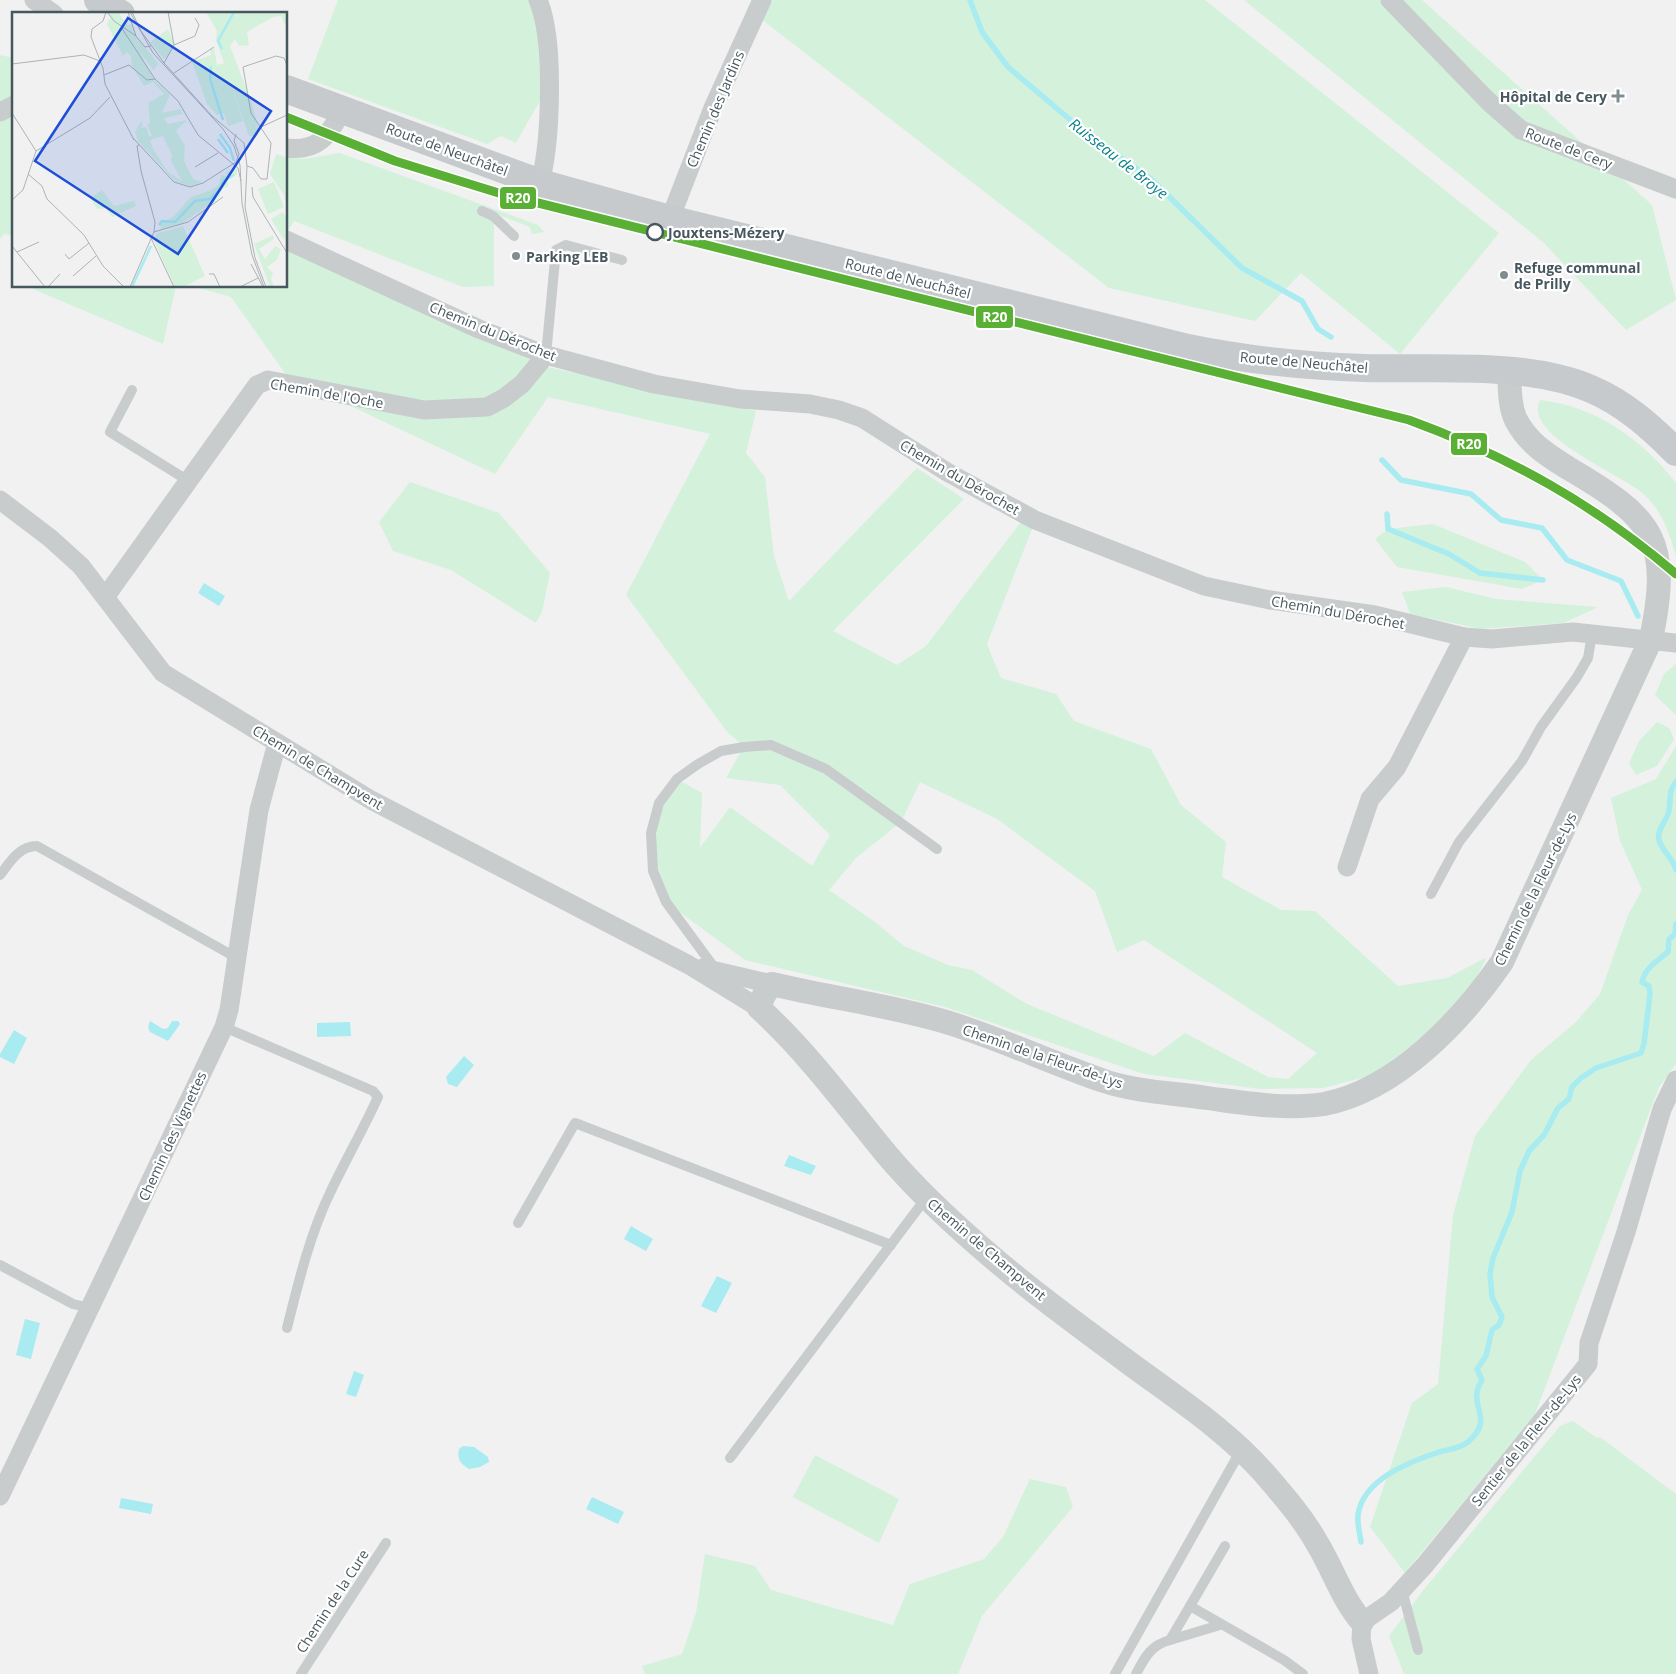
<svg xmlns="http://www.w3.org/2000/svg" width="1676" height="1674" font-family="'Open Sans',sans-serif">
	<style>
		.green { fill: #d4f1dc; fill-rule: evenodd }
		.water { fill: #a8ebf0 }
		.lines { fill: none; stroke-linecap: round; stroke-linejoin: round }
		.stream { stroke: #a8ebf0; stroke-width: 5.5 }
		.service { stroke: #c8cccd; stroke-width: 10 }
		.minor { stroke: #c8cccd; stroke-width: 19 }
		.tertiary { stroke: #c8cccd; stroke-width: 24 }
		.primary { stroke: #c6cacc; stroke-width: 28 }
		.rail-1-casing { stroke: #fff; stroke-width: 12 }
		.rail-1 { stroke: #5ab034; stroke-width: 9 }
		.poi-dot { fill: #828d91; stroke: #fff; stroke-width: 2 }
		.stop-dot { fill: #fff; stroke: #47575e; stroke-width: 2.5 }
		.labels { text-anchor: middle; dominant-baseline: central; stroke-width: 4.5; stroke-linejoin: round; paint-order: stroke }
		.poi-label { font-size: 14px; font-weight: bold; fill: #47575e; stroke: #fff; text-anchor: start }
		.street-label { font-size: 14px; fill: #47575e; stroke: #fff }
		.stop-label { font-size: 14px; font-weight: bold; fill: #47575e; stroke: #fff; text-anchor: start }
		.water-label { font-size: 15px; font-style: italic; fill: #0a8189; stroke: #fff }
		.inset-river { fill: none; stroke: #a8ebf0; stroke-width: 2.5 }
		.inset-road { fill: none; stroke: #adb3b6; stroke-width: 1 }
		.view { fill: #1d4ed8; fill-opacity: 0.15; stroke: #1d4ed8; stroke-width: 2.5 }
		.inset-edge { fill: none; stroke: #47575e; stroke-width: 2.5 }
		.line-badge { stroke: #fff; stroke-width: 2 }
		.badge-label { font-size: 14px; text-anchor: middle; font-weight: bold; fill: #fff }
	</style>
	<rect width="100%" height="100%" fill="#f1f1f1"/>
	<g class="green">
		<path d="M338 0H529L537 19 541 99 516 143 501 136 487 144 308 79Z"/>
		<path d="M769 0H1205L1499 233 1400 354 1301 273 1255 321 1109 288 761 19Z"/>
		<path d="M1244 0H1422L1652 205 1676 300 1626 330 1544 243Z"/>
		<path d="M0 55 14 58V236L4 234 0 239Z"/>
		<path d="M340 153 538 225 544 232 532 234 530 227 494 213V286L463 287 294 221 289 229H286V157L304 159Z"/>
		<path d="M286 250 547 367 756 411 746 453 765 477 774 556 789 601 917 468 964 499 833 631 897 665 926 646 1024 518 1034 524 987 644 1001 678 1056 694 1074 721 1151 749 1181 805 1226 842 1222 877 1281 910 1315 911 1398 986 1447 978 1487 957 1461 1007 1373 1075 1323 1088 1261 1089 1144 1074 945 1007 745 960 666 902 653 871 659 803 677 779 702 793 700 848 730 807 812 866 830 835 780 785 726 778 744 746 728 733 626 595 710 434 548 397 495 474 287 376 231 297 191 286H286ZM920 782 997 819 1095 891 1117 952 1144 940 1317 1053 1288 1079 1268 1077 1185 1033 1154 1056 1027 1004 972 970 948 965 904 946 875 922 829 890 856 858 901 822Z"/>
		<path d="M26 286H176L163 344Z"/>
		<path d="M1540 400C1595 406 1642 439 1676 483V555C1668 530 1662 510 1641 492 1620 474 1522 435 1540 400Z"/>
		<path d="M410 482 499 513 550 573 542 612 536 623 451 570 393 551 379 522Z"/>
		<path d="M1433 524 1525 562 1543 580 1522 589 1397 567 1375 539 1388 529Z"/>
		<path d="M1446 587 1496 599 1598 607 1564 623 1481 629 1410 614 1402 592Z"/>
		<path d="M1676 664V715L1655 695 1664 674Z"/>
		<path d="M1657 722 1669 728 1674 739 1657 766 1636 775 1629 763 1639 741Z"/>
		<path d="M1676 746V1064L1659 1087 1535 1414 1405 1573 1370 1527 1412 1403 1438 1384 1453 1215 1475 1136 1531 1060 1576 1022 1600 994 1628 915 1642 890 1620 841 1611 798 1656 779Z"/>
		<path d="M1573 1421 1597 1438 1600 1437 1676 1494V1674H1404L1389 1636 1425 1588 1560 1426Z"/>
		<path d="M815 1455 899 1499 879 1543 793 1497Z"/>
		<path d="M1030 1479 1066 1487 1073 1507 982 1616 958 1674H645L642 1666 682 1654 696 1613 705 1554 755 1566 771 1590 893 1625 910 1584 984 1559 1003 1537Z"/>
	</g>
	<g class="water">
		<path d="M204 583 225 596 219 606 198 593Z"/>
		<path d="M150 1021 163 1029 168 1028 172 1021H178L180 1024 168 1041 150 1032 148 1027Z"/>
		<path d="M350 1022 351 1036 317 1037V1023Z"/>
		<path d="M14 1030 27 1038 14 1064 0 1057V1054Z"/>
		<path d="M464 1056 474 1065 457 1087 448 1084 446 1077Z"/>
		<path d="M789 1155 816 1166 811 1175 784 1166Z"/>
		<path d="M631 1226 653 1239 646 1251 624 1239Z"/>
		<path d="M717 1276 732 1283 716 1313 701 1306Z"/>
		<path d="M25 1319 40 1323 31 1359 16 1355Z"/>
		<path d="M354 1371 364 1375 356 1397 346 1394Z"/>
		<path d="M463 1446 474 1447 488 1457 489 1462 480 1467 469 1469C460 1463 457 1460 459 1449Z"/>
		<path d="M592 1497 624 1512 618 1524 586 1509Z"/>
		<path d="M121 1498 153 1504 151 1514 119 1508Z"/>
	</g>
	<g class="lines">
		<g class="stream">
			<path d="M970 0 982 32 1008 67 1087 134 1151 179 1242 268 1302 301 1318 329 1331 337"/>
			<path d="M1382 460 1401 480 1471 494 1501 520 1542 528 1567 560 1621 581 1638 616"/>
			<path d="M1387 514 1388 529 1449 554 1480 573 1543 580"/>
			<path d="M1676 782C1668 791 1671 800 1669 811 1667 820 1656 831 1659 840 1662 851 1673 858 1676 870"/>
			<path d="M1361 1542C1360 1534 1357 1524 1358 1515 1363 1479 1409 1462 1439 1452 1449 1449 1459 1449 1468 1442 1497 1417 1465 1407 1482 1380L1477 1369 1486 1356 1492 1330 1499 1325 1502 1317 1492 1297 1490 1274 1493 1258 1512 1212 1520 1171 1529 1151 1544 1135 1558 1108 1569 1099 1572 1087 1581 1078 1596 1068 1641 1053 1644 1044 1650 994 1649 986 1642 982C1645 968 1657 961 1668 952L1669 939 1675 934 1676 924"/>
		</g>
		<g class="service">
			<path d="M482 211 493 216 514 236"/>
			<path d="M546 355 556 250 566 245 622 260"/>
			<path d="M132 390 110 432 187 480"/>
			<path d="M0 875C10 862 19 846 37 846L237 958"/>
			<path d="M1431 894 1459 842 1522 761 1541 727 1577 677 1588 658 1592 634"/>
			<path d="M716 970 666 902 653 871 651 833 659 803 677 779 698 764 721 751 744 747 771 745 826 769 937 849"/>
			<path d="M224 1027 373 1091 378 1097C363 1130 345 1161 330 1193 310 1234 298 1284 287 1328"/>
			<path d="M518 1223 575 1123 891 1245"/>
			<path d="M0 1265 73 1304 90 1308"/>
			<path d="M730 1458 926 1198"/>
			<path d="M1402 1590 1418 1650"/>
			<path d="M1190 1606 1225 1546"/>
			<path d="M1220 1625 1170 1640 1190 1606 1284 1660 1303 1674"/>
			<path d="M301 1674 386 1543"/>
			<path d="M1115 1674 1241 1450"/>
			<path d="M1136 1674C1145 1657 1151 1645 1170 1640"/>
		</g>
		<g class="minor">
			<path d="M34 0 54 14"/>
			<path d="M538 0C555 39 551 142 540 183"/>
			<path d="M1390 0 1488 101 1521 130 1676 189"/>
			<path d="M0 112 14 105"/>
			<path d="M286 148C318 152 328 136 342 111"/>
			<path d="M670 219 713 108 762 0"/>
			<path d="M286 240 479 329 546 355 654 384 740 399 810 404 839 410 862 418 947 472 1035 520 1204 586 1270 600 1375 615 1464 637 1492 639 1573 632 1676 643"/>
			<path d="M0 500 50 538 81 566 163 673 371 800 689 965 759 1008"/>
			<path d="M106 596 257 385 268 380 424 410 487 407 504 398 522 384 546 355"/>
			<path d="M1347 867 1370 799 1397 767 1464 637"/>
			<path d="M703 968 772 984"/>
			<path d="M0 1496 224 1027 229 1010 259 810 277 743"/>
			<path d="M1369 1674 1361 1639 1362 1622 1391 1602 1425 1565 1588 1364 1589 1343 1626 1232 1662 1109 1676 1080"/>
		</g>
		<path class="tertiary" d="M1362 1622C1342 1599 1333 1569 1317 1543 1303 1518 1283 1495 1264 1473 1228 1432 1181 1401 1136 1368 1083 1329 1028 1289 978 1245 946 1217 915 1188 888 1156 846 1105 808 1053 759 1008L764 995 772 984C830 998 889 1005 946 1022 999 1038 1051 1063 1104 1081 1137 1092 1174 1093 1207 1098 1245 1103 1286 1110 1324 1104 1397 1090 1462 1020 1502 962L1651 639C1672 539 1653 518 1568 468 1547 455 1528 443 1516 420 1509 405 1510 387 1509 371"/>
		<g class="primary">
			<path d="M98 0 121 14"/>
			<path d="M286 89 540 183 670 219 1188 348C1246 360 1306 366 1365 368 1434 370 1527 361 1591 389 1624 403 1650 426 1676 452"/>
		</g>
		<g class="rail-1-casing">
			<path id="rail-1" d="M286 117 395 161 502 194 1409 420C1510 457 1594 504 1676 574"/>
		</g>
		<use href="#rail-1" class="rail-1"/>
	</g>
	<g class="poi-dot">
		<path d="M1615.5 88.5h5v5h5v5h-5v5h-5v-5h-5v-5h5z"/>
		<circle cx="516" cy="256" r="5"/>
		<circle cx="1504" cy="275" r="5"/>
	</g>
	<circle class="stop-dot" cx="655" cy="232" r="8"/>
	<g class="labels">
		<g class="poi-label">
			<text x="1607" y="96" text-anchor="end">Hôpital de Cery</text>
			<text x="526" y="256">Parking LEB</text>
			<text x="1514" y="267">Refuge communal<tspan x="1514" dy="16">de Prilly</tspan></text>
		</g>
		<g class="street-label">
			<text transform="translate(715 109) rotate(-67)">Chemin des Jardins</text>
			<text transform="translate(1569 148) rotate(21)">Route de Cery</text>
			<text transform="translate(447 149) rotate(20)">Route de Neuchâtel</text>
			<text transform="translate(908 278) rotate(14)">Route de Neuchâtel</text>
			<text transform="translate(493 331) rotate(22)">Chemin du Dérochet</text>
			<text transform="translate(1304 362) rotate(5)">Route de Neuchâtel</text>
			<text transform="translate(327 393) rotate(10)">Chemin de l'Oche</text>
			<text transform="translate(960 477) rotate(30)">Chemin du Dérochet</text>
			<text transform="translate(1338 612) rotate(10)">Chemin du Dérochet</text>
			<text transform="translate(318 767) rotate(31)">Chemin de Champvent</text>
			<text transform="translate(1535 889) rotate(-64)">Chemin de la Fleur-de-Lys</text>
			<text transform="translate(1043 1056) rotate(19)">Chemin de la Fleur-de-Lys</text>
			<text transform="translate(172 1136) rotate(-65)">Chemin des Vignettes</text>
			<text transform="translate(987 1249) rotate(40)">Chemin de Champvent</text>
			<text transform="translate(1526 1440) rotate(-51)">Sentier de la Fleur-de-Lys</text>
			<text transform="translate(332 1601) rotate(-57)">Chemin de la Cure</text>
		</g>
		<g class="stop-label">
			<text x="668" y="232">Jouxtens-Mézery</text>
		</g>
		<g class="water-label">
			<text transform="translate(1119 158) rotate(38)">Ruisseau de Broye</text>
		</g>
	</g>
	<g transform="translate(12 12)">
		<rect width="275" height="275" fill="#f1f1f1"/>
		<path d="M96 0H106L115 13 120 12 124 24 149 55 146 52 142 58 140 56 128 41 142 68 158 83 150 101 168 97 171 102 152 106 156 112 175 108 164 119 173 134 172 149 181 167 190 170 178 174 163 169 126 129 123 120 128 111 131 110 129 116 134 115 137 125 140 123 135 113 138 111 136 91 152 82 141 70 132 74 120 54 119 44 115 40 111 44 95 12 99 5ZM151 124 160 143 159 149 170 169 156 160 141 137 138 128ZM194 0H275V17L269 4 261 5 235 20 237 33 227 34 223 27 218 34 239 89 246 115 242 124H237L204 28 205 19ZM156 17 162 31 157 44 152 47 138 30ZM202 36 205 53 212 51 231 109 216 114 212 101 205 103 195 92 180 50 199 43 198 38ZM264 142 275 145V197L272 183 258 162ZM221 156 225 157V162L216 167V175H212L203 189 169 212 149 218 148 212 162 204 179 185 197 179 207 173 209 163 215 164 213 161 217 159 220 162ZM262 170 272 195 256 202 246 177ZM90 178 102 194 122 189 124 194 100 205 94 196 85 197 78 186ZM271 200 275 206V226L272 228 259 207ZM171 214 193 264 171 275H163L142 229 144 222ZM261 223 262 227 247 237 253 247 263 234 269 237 265 248 255 255 261 261 259 266 262 275H258L242 232Z" fill="#d4f1dc" fill-rule="evenodd"/>
		<path class="inset-river" d="M210 37 206 29 222 0M199 54 198 67 211 108M208 122 218 136 222 149M206 127 216 141M147 213 150 209 163 210 183 189 198 187 209 176 211 169 222 163M120 275 139 234"/>
		<path class="inset-road" d="M94 0 91 9 80 17 79 25 91 56 93 72 122 128M95 0 102 9 124 24M116 0 124 24 133 35 139 34M118 0 141 41 211 117 222 134 228 153 230 191 240 243 252 275M120 0 129 19 152 51 200 104 232 131 235 154 233 195 243 246 254 275M109 15 143 67 166 89 186 123 226 156 229 169M162 33 183 24 187 13 183 6M152 51 162 33 156 0M0 52 72 43 88 49M162 61 202 35M92 63 117 53 135 68 143 67M0 101 24 139M249 115 275 103M121 126 162 170 178 175 191 171 224 150 227 142 222 129 224 122M235 154 241 156 249 167H255L259 131 239 101 231 55 264 44 272 46 275 53M183 155 206 141M16 162 30 174 35 187 72 223 91 254 112 275M240 175 241 185 275 241M0 188 11 178 24 139 78 106 98 85M142 220 176 210 211 185M139 226 162 275M0 234 33 275M5 240 27 230M53 242 57 247 77 231M239 252 251 275M197 262H202L208 275M61 264 84 244M36 275 48 262M118 275 142 220 143 210 129 159 125 134 127 133M228 275 246 266"/>
		<path class="view" d="M116 6 259 99 166 242 23 149Z"/>
		<rect width="275" height="275" class="inset-edge"/>
	</g>
	<g class="line-badge">
		<rect x="499" y="186" width="38" height="24" rx="5" fill="#5ab034"/>
		<rect x="975" y="305" width="39" height="24" rx="5" fill="#5ab034"/>
		<rect x="1450" y="432" width="38" height="24" rx="5" fill="#5ab034"/>
	</g>
	<g class="badge-label">
		<text x="518" y="203">R20</text>
		<text x="995" y="322">R20</text>
		<text x="1469" y="449">R20</text>
	</g>
</svg>
